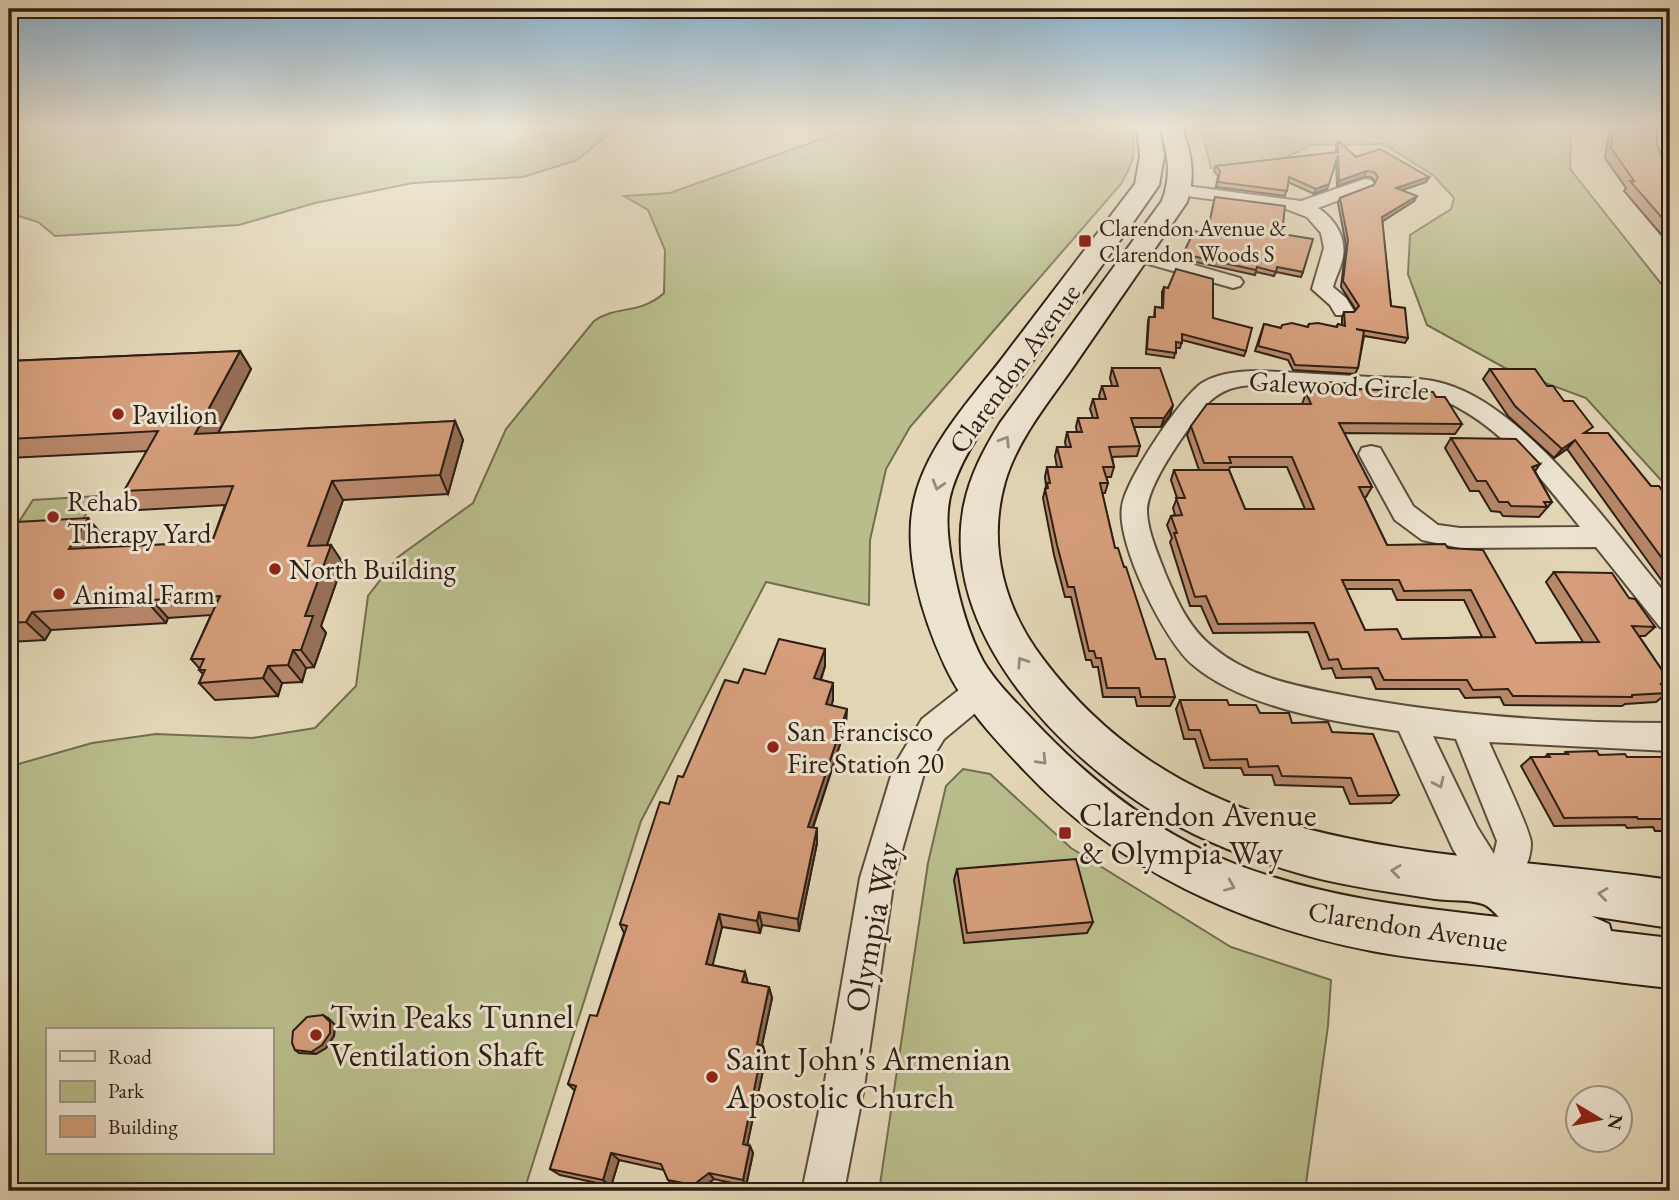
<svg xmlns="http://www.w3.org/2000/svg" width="1679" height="1200" font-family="'EB Garamond',serif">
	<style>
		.green { fill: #b9bc8b; stroke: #736d50; stroke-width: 2; fill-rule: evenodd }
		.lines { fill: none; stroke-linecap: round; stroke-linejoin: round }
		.street-casing { stroke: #5a4c3c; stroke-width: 4 }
		.secondary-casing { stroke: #2d1e14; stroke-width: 4 }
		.street { fill: #ede4d0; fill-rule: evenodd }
		.secondary { fill: #ede4d0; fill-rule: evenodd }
		.wall { fill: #b8886b; stroke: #2d1e14; stroke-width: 2; fill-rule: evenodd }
		.shaded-wall { fill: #966f57; stroke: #2d1e14; stroke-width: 2 }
		.building { fill: #d69e7c; stroke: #2d1e14; stroke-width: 2; fill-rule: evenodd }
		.oneway { stroke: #978b7b }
		.poi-dot { fill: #8f2418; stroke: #ede4d0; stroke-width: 2.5 }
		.labels { text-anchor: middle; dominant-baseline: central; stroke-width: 6; stroke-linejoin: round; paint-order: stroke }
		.far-poi-label { font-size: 23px; fill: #2d1e14; stroke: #ede4d0; text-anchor: start }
		.street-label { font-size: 28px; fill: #2d1e14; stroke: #ede4d0 }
		.poi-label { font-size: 28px; fill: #2d1e14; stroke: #ede4d0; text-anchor: start }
		.near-poi-label { font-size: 33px; fill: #2d1e14; stroke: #ede4d0; text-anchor: start }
		.near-street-label { font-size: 33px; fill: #2d1e14; stroke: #ede4d0 }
	</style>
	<rect width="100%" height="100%" fill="#e3d6b6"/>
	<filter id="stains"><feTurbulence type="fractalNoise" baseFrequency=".00286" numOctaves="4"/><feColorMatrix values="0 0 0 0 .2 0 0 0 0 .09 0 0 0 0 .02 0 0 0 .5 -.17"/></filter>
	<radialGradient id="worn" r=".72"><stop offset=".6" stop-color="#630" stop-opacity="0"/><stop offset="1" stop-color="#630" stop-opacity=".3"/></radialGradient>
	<g class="green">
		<path d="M22 127H617L577 160 523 177 413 183 315 203 239 225 55 236 38 222 9 213V136Z"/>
		<path d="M855 127H1130C1137 154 1134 161 1121 184L910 427 886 469 870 540 869 605 766 582 641 821 524 1191H9V769L15 765 92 743 156 734 252 738 315 728 356 686 368 596 398 557 473 503 506 429 594 321C616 305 640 315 664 293L665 250 648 210 624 196 670 193ZM47 1030H271V1153H47Z"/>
		<path d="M1201 127H1571L1570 169 1670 295V490L1586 398 1505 368 1427 325 1408 274 1410 235 1451 209 1454 198 1434 176 1384 144 1311 145 1260 170 1211 168Z"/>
		<path d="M97 496 74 534 9 537 33 500Z"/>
		<path d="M963 769 990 774 1071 848 1231 947 1331 980 1328 1026 1305 1191H879L928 863 946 786Z"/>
	</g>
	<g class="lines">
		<g class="street-casing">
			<g id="street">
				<path d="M1365 179 1371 180 1374 184 1371 188 1318 208C1335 219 1348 239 1342 261 1340 270 1335 278 1333 287L1346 298 1354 311 1350 315H1336L1330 305 1312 289 1324 248 1321 233 1307 217 1286 209 1179 195 1170 190 1179 185 1301 201Z"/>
				<path d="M1138 249 1240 278 1243 282 1240 286 1233 288 1131 259 1128 255Z"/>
				<path d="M1259 371C1296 373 1334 375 1371 377 1396 378 1422 377 1445 384 1528 408 1615 534 1670 599V630L1660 627 1596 547 1460 548 1422 540 1395 520 1359 454 1362 448 1371 446 1380 448 1413 506 1438 525 1460 528 1580 527C1540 477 1497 420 1435 397L1259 385C1239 385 1224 388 1209 402 1191 424 1146 484 1147 512 1148 533 1158 554 1165 573 1177 601 1189 629 1214 648 1250 678 1297 686 1342 695 1450 716 1561 723 1670 723V751L1489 742C1497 761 1530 829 1531 843 1531 868 1514 889 1492 898L1480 893 1453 849 1399 731C1334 722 1244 708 1193 665 1165 642 1116 543 1122 507 1125 481 1180 398 1202 383 1218 373 1241 371 1259 371ZM1433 736 1456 739 1497 841 1494 854 1477 827Z"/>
				<path d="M980 678 991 682 995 691 991 700 944 739 925 770 894 878 864 1087 844 1191H802L824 1087 860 878 894 766 922 719 969 682Z"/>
			</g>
		</g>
		<g class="secondary-casing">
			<path id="secondary" d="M1137 127H1159L1164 156 1159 185C1116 248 1069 309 1025 372 998 408 966 445 952 489 944 514 948 542 953 568 959 600 968 633 983 661 996 683 1014 700 1031 718 1089 780 1155 833 1235 864 1321 897 1409 907 1499 917 1495 913 1489 906 1483 904 1469 899 1450 901 1435 899 1392 892 1348 887 1305 875 1254 861 1199 840 1154 812 1057 752 939 630 964 505 970 475 984 449 1000 423L1162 201C1172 175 1168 153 1160 127H1182C1191 153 1196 175 1187 202 1149 257 1111 312 1073 367 1048 403 1017 440 1005 482 987 545 1004 608 1043 659 1199 866 1442 846 1670 880V928L1591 916 1609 924 1611 931 1670 938V988C1613 982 1555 974 1497 967 1456 962 1413 959 1372 951 1242 926 1117 869 1025 771 995 739 964 707 945 666 923 618 901 551 915 497 928 444 972 398 1004 356 1047 299 1091 242 1135 184L1140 156Z"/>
		</g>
		<use href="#street" class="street"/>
		<use href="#secondary" class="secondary"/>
	</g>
	<g class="wall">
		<path d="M1610 127H1657V145L1665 164 1670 170V245L1624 191 1626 188 1605 158Z"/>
		<path d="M1338 141 1356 157 1429 177 1426 182 1402 190 1414 201 1382 221 1391 306 1408 338 1405 343 1364 336 1358 368 1355 374 1293 370 1288 360 1255 351 1264 324 1281 328 1307 327 1309 324 1336 327 1338 324 1342 326V318L1344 312H1354L1356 310 1341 287 1346 245 1338 203 1340 198 1374 185 1376 182 1371 177H1364L1337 186 1336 161 1327 189 1314 194 1288 182 1285 196 1216 187 1218 176 1214 171 1216 166 1336 153V146Z"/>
		<path d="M1215 197 1282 234 1303 272 1301 277 1276 272 1274 276 1256 272 1255 275 1182 259 1183 254 1207 233Z"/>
		<path d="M1164 287 1213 318 1246 351 1244 356 1182 340 1180 348H1176L1174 358 1146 354 1148 322 1149 317H1154L1155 307 1162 308V292Z"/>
		<path d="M240 351 251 369 218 433 455 421 463 440 448 494 343 500 327 545 343 563 321 626 326 633 314 667 306 668 302 682 282 683 278 696 215 700 199 683 203 674 199 670 200 669 191 659 211 615 168 618 166 623 51 630 45 640 9 642V534L104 537 98 548 212 542 225 505 139 510 124 491 147 451 9 458V361Z"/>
		<path d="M1112 368 1173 405 1170 415 1161 427H1134L1140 446 1137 456 1112 457 1114 467 1111 477H1106L1108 483 1105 493H1102L1115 548 1124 567 1156 659 1175 697 1170 706H1137L1135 697H1103L1098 667H1093L1091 660H1086L1071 597H1065L1054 555 1043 498 1046 486 1045 477 1047 467H1057L1055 456 1057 447H1066L1065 442 1067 432H1077L1076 427 1078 418H1093L1090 409 1093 399H1100L1099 396 1102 386H1112L1110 378Z"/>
		<path d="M1490 369 1547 386 1588 433 1670 502V592L1567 449 1554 458 1508 416 1483 379Z"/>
		<path d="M1308 381 1356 389 1436 397 1462 424 1455 434 1344 433 1372 487 1366 497H1364L1387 545 1448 548 1536 643 1583 642 1546 582 1554 572 1629 598 1655 627 1645 636H1639L1670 682V686L1665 690 1667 693 1656 702 1625 704 1622 706 1504 705 1500 697 1465 698 1459 689H1376L1371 677 1336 678 1332 668 1322 669 1308 632 1213 633 1201 606H1190L1170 542 1172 538 1167 525 1171 516 1175 515 1173 508 1177 498 1171 480 1174 470H1199L1187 435 1191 426 1302 404 1305 396 1303 391ZM1230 467H1287L1305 509H1245L1229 470ZM1346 589H1392L1397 600H1464L1482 637 1402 639 1365 630Z"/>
		<path d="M1451 438 1535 471 1552 502 1539 517 1503 516 1500 512 1491 511 1479 491H1470L1445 448Z"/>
		<path d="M825 649V666L821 680 833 683V700L831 706 846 726 813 828 817 843 799 931 762 925 760 933 722 927 712 965 745 972 747 983 769 987 772 998 762 1045 763 1046 766 1056 747 1145 750 1146 753 1153 746 1186 714 1179 698 1191 674 1186 668 1180 664 1170 619 1160 611 1186 560 1175 550 1169 575 1091 568 1084 597 1016 624 933 620 924 669 804 683 777 738 683 765 674Z"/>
		<path d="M1180 700 1229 705 1292 723 1332 732 1399 795 1391 803 1350 804 1343 787 1275 785 1272 775H1244L1241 768H1204L1195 739H1184L1176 709Z"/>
		<path d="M1566 752 1627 757H1670V831H1655L1653 827 1627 828 1625 825 1554 826 1521 766 1531 757H1545L1548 754H1564Z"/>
		<path d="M957 869 1093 922 1087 933 964 943 954 880Z"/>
		<path d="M328 1018 335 1025 334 1036 326 1048 316 1054 299 1053 295 1050Z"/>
	</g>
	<g class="shaded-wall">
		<path d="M1366 171 1364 177 1337 186 1339 181Z"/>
		<path d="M1429 177 1426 182 1394 193 1396 188Z"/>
		<path d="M1329 184 1327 189 1314 194 1316 189Z"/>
		<path d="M1417 196 1414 201 1380 223 1382 217Z"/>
		<path d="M240 351 251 369 208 453 195 434Z"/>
		<path d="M1173 405 1170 415 1161 427 1164 418Z"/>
		<path d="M455 421 463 440 448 494 440 475Z"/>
		<path d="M1575 440 1567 449 1554 458 1562 449Z"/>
		<path d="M1540 464 1533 474 1532 467Z"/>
		<path d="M332 481 343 500 320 564 308 546Z"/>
		<path d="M88 518 104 537 86 568 69 549Z"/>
		<path d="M331 545 343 563 321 626 326 633 314 667 301 650 305 616Z"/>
		<path d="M152 600 168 618 166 623 150 605Z"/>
		<path d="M32 612 51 630 45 640 26 622Z"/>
		<path d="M825 649V666L815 695 814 678Z"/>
		<path d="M293 650 306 668 302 682 288 665Z"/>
		<path d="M268 666 282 683 278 696 263 678Z"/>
		<path d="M833 683V700L827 721 826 704Z"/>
		<path d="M847 709 846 726 808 841V827Z"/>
		<path d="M817 828V843L799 931 798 919Z"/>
		<path d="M759 912 762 925 760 933 757 921Z"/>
		<path d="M719 914 722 927 710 976 706 964Z"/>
		<path d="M745 972 748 983 742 982Z"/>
		<path d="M769 987 772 998 760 1054 757 1044Z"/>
		<path d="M323 1015 328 1018 335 1025 334 1036 326 1048 316 1054 311 1052Z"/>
		<path d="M763 1046 766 1056 746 1151 743 1144Z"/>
		<path d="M750 1146 753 1153 746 1186 743 1180Z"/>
		<path d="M611 1153 619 1160 611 1186 603 1180Z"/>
		<path d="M709 1173 714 1179 698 1191 693 1185Z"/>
	</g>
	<g class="building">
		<path d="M1614 127H1657V145L1665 164 1670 170V227L1630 181H1634L1611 148Z"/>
		<path d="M1338 141 1356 157 1380 149 1429 177 1396 188 1417 196 1382 217 1391 306 1405 308 1408 338 1356 329 1364 331 1358 368 1295 365 1290 354 1258 346 1264 324 1281 328 1282 325 1292 323 1308 327 1309 324 1318 323 1337 327 1338 324 1345 326 1344 312H1354L1359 306 1343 281 1348 240 1340 198 1374 185 1378 177 1374 172 1366 171 1339 181 1338 155 1329 184 1316 189 1289 177 1287 191 1218 182 1220 171 1216 166 1338 152Z"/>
		<path d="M1215 197 1285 206 1282 234 1313 239 1303 272 1277 267 1276 272 1257 267 1256 270 1183 254 1194 231 1207 234Z"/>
		<path d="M1176 269 1213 279V318L1252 328 1246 351 1182 334V343L1176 342V353L1147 349 1149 317H1155V307L1163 308 1164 287 1168 288Z"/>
		<path d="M240 351 195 434 455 421 440 475 332 481 308 546 331 545 305 616H313L301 650H293L288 665 268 666 263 678 199 683 205 670H199L204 659H191L220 596 152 600 150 605 32 612 26 622 9 623V534L16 522 88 518 69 549 212 542 233 486 124 491 158 431 9 439V361Z"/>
		<path d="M1112 368H1160L1173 405 1164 418H1131L1140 446 1109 447 1114 467H1103L1108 483H1100L1115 548H1118L1124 567H1126L1156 659H1165L1175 697H1141L1139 688H1107L1101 658H1096L1094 651H1089L1074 587H1068L1057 545 1045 489 1048 488 1047 483H1050L1047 467H1062L1057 447H1071L1067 432H1082L1078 418H1098L1093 399H1106L1102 386H1118Z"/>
		<path d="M1490 369H1535L1547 386H1553L1564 401H1573L1593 427 1584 433H1608L1651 486H1659L1670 502V569L1575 440 1562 449 1515 406Z"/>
		<path d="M1308 381 1357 384 1356 389 1433 392 1436 397H1445L1462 424 1339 423 1372 487H1359L1387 545 1445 544 1448 548 1483 550 1536 643 1599 642 1554 572 1612 573 1629 598 1635 599 1655 627 1632 626 1670 682V684H1661L1667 693 1632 695V697L1513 696 1508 689 1473 690 1467 680H1384L1378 668 1342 669 1338 659 1329 660 1314 623 1218 624 1206 596 1195 597 1174 533H1177L1171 516 1182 515 1176 498H1185L1174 470H1229L1245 509H1314L1292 457H1229L1231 463H1204L1191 426 1207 404H1311L1306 393H1314ZM1342 580H1399L1404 591 1471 590 1495 637 1402 639 1397 629 1365 630Z"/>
		<path d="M1451 438 1516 439 1540 464 1532 467 1552 502H1544L1547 507 1511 506 1508 502H1499L1486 481H1477Z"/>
		<path d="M779 639 825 649 814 678 833 683 826 704 847 709 808 827 817 828 798 919 759 912 757 921 719 914 706 964 745 972 742 982 769 987 757 1044 763 1046 743 1144 750 1146 743 1180 709 1173 693 1185 668 1180 661 1164 611 1153 603 1180 550 1169 576 1086 568 1084 590 1015 597 1016 627 926 620 924 660 802 669 804 678 776 683 777 725 680 738 683 744 669 765 674Z"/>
		<path d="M1180 700H1227L1229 705H1256L1260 713H1289L1292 723 1328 722 1332 732 1373 734 1399 795 1358 796 1351 778 1282 776 1278 766 1249 767 1247 759 1210 760 1200 730H1189Z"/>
		<path d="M1597 751 1599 755 1625 754 1627 757H1670V823H1668L1665 819H1638L1637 817 1564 818 1531 757H1550L1548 754H1568L1566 752Z"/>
		<path d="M1076 859 1093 922 967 933 957 869Z"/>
		<path d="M323 1015 330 1022V1033L322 1045 311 1052 295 1050 292 1043 293 1031 307 1017Z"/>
	</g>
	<defs><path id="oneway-chevron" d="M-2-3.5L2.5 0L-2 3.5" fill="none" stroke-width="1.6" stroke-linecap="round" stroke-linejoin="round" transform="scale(1.75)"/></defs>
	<g class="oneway">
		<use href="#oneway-chevron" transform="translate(1005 441) rotate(-58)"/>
		<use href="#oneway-chevron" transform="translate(938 485) rotate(107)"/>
		<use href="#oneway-chevron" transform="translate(1022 662) rotate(-123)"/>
		<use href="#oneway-chevron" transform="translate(1042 760) rotate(46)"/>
		<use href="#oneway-chevron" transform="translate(1439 783) rotate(65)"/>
		<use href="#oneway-chevron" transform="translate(1396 871) rotate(-173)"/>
		<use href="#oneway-chevron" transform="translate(1230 886) rotate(23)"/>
		<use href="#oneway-chevron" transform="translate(1603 894) rotate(-173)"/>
	</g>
	<linearGradient id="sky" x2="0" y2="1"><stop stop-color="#89b5d6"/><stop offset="0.43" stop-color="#f2edde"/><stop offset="1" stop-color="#f2edde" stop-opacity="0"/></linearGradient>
	<rect width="1679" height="295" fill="url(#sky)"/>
	<g class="poi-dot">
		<rect x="1078" y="234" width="14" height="14" rx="3.5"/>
		<circle cx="118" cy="414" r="7"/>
		<circle cx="53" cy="517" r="7"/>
		<circle cx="275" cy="569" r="7"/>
		<circle cx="59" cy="594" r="7"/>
		<circle cx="773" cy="747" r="7"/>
		<rect x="1058" y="826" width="14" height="14" rx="3.5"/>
		<circle cx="316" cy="1035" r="7"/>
		<circle cx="712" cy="1077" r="7"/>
	</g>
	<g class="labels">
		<g class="far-poi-label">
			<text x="1099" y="228">Clarendon Avenue &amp;<tspan x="1099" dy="26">Clarendon Woods S</tspan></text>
		</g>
		<g class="street-label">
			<text transform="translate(1014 368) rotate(-54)">Clarendon Avenue</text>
			<text transform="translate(1339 385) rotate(3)">Galewood Circle</text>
			<text transform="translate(1408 926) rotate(9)">Clarendon Avenue</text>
		</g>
		<g class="poi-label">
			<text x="132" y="414">Pavilion</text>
			<text x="67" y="501">Rehab<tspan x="67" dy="32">Therapy Yard</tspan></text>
			<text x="289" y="569">North Building</text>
			<text x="73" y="594">Animal Farm</text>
			<text x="787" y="731">San Francisco<tspan x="787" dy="32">Fire Station 20</tspan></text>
		</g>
		<g class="near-poi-label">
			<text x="1079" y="814">Clarendon Avenue<tspan x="1079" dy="38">&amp; Olympia Way</tspan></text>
			<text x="330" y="1016">Twin Peaks Tunnel<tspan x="330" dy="38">Ventilation Shaft</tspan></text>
			<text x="726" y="1058">Saint John's Armenian<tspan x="726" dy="38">Apostolic Church</tspan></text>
		</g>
		<g class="near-street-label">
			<text transform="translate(872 927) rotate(-79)">Olympia Way</text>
		</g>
	</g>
	<rect width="1679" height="1200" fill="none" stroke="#e3d6b6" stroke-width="35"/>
	<rect x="10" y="10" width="1658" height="1179" fill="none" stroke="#2d1e14" stroke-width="3.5"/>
	<rect x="18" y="18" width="1644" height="1165" fill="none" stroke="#2d1e14" stroke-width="2"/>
	<rect x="46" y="1028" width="228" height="126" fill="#ede4d0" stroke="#a09585" stroke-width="2"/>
	<rect x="60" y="1051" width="35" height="10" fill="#ede4d0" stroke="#a09585" stroke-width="2"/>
	<text x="108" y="1064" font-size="21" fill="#2d1e14">Road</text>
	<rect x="60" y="1081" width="35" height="21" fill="#b9bc8b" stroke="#a09585" stroke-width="2"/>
	<text x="108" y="1098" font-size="21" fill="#2d1e14">Park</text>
	<rect x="60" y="1116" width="35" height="21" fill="#d69e7c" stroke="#a09585" stroke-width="2"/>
	<text x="108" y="1134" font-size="21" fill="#2d1e14">Building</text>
	<g transform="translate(1599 1119) rotate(100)"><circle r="33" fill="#ede4d0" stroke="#a09585" stroke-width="2"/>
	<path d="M0-5L12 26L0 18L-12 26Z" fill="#8f2418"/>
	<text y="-10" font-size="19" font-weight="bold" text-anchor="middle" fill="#2d1e14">N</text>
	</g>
	<rect width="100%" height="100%" filter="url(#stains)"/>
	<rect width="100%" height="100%" fill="url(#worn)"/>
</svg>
